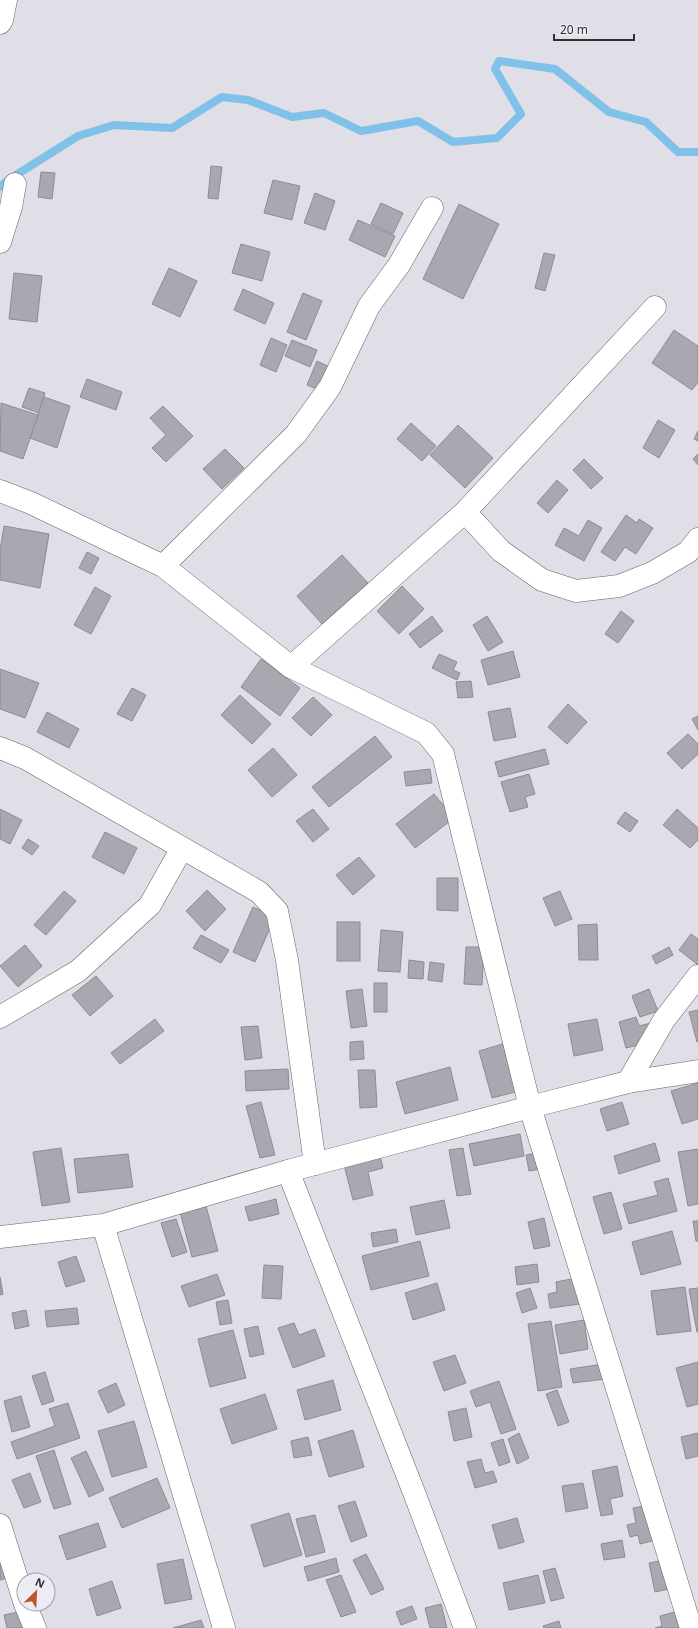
<svg xmlns="http://www.w3.org/2000/svg" width="698" height="1628" font-family="'Noto Sans',sans-serif">
	<style>
		.lines { fill: none; stroke-linecap: round; stroke-linejoin: round }
		.stream { stroke: #7fc1e9; stroke-width: 8 }
		.building { fill: #a9a7af; stroke: #8d8b93 }
		.minor-casing { stroke: #646269; stroke-width: 23 }
		.minor { stroke: #fff; stroke-width: 22 }
	</style>
	<rect width="100%" height="100%" fill="#e0dee6"/>
	<g class="lines">
		<path class="stream" d="M0 187 8 180 78 136 114 125 172 128 222 97 248 100 292 117 324 113 361 131 418 121 453 142 497 138 521 114 495 69 499 61 555 69 609 112 646 122 678 152H698"/>
	</g>
	<g class="building">
		<path d="M211 166 222 167 218 199 208 198Z"/>
		<path d="M41 172 55 173 52 199 38 197Z"/>
		<path d="M273 180 300 186 292 220 264 213Z"/>
		<path d="M315 193 335 201 325 230 304 223Z"/>
		<path d="M381 203 403 213 393 234 371 224Z"/>
		<path d="M459 204 499 224 463 299 423 279Z"/>
		<path d="M358 220 395 236 385 257 349 240Z"/>
		<path d="M241 244 270 252 262 281 232 273Z"/>
		<path d="M544 253 555 255 545 291 535 288Z"/>
		<path d="M169 268 197 281 180 317 152 304Z"/>
		<path d="M14 273 42 276 37 322 9 319Z"/>
		<path d="M243 289 274 303 265 324 234 310Z"/>
		<path d="M303 293 322 301 306 340 287 332Z"/>
		<path d="M674 330 698 346V382L692 390 652 363Z"/>
		<path d="M271 338 287 345 276 372 260 365Z"/>
		<path d="M292 340 317 350 310 367 285 356Z"/>
		<path d="M317 361 334 369 324 392 307 385Z"/>
		<path d="M87 379 122 392 116 410 80 397Z"/>
		<path d="M29 388 45 393 39 413 22 407Z"/>
		<path d="M44 397 70 406 57 448 30 438Z"/>
		<path d="M1 403 38 415 23 459 0 451Z"/>
		<path d="M163 406 193 436 166 462 152 448 166 435 150 418Z"/>
		<path d="M658 420 675 430 659 458 643 448Z"/>
		<path d="M411 423 436 446 422 461 397 439Z"/>
		<path d="M458 425 493 458 465 488 430 455Z"/>
		<path d="M698 431V441L694 439Z"/>
		<path d="M225 449 244 468 222 489 203 469Z"/>
		<path d="M698 454V465L693 459Z"/>
		<path d="M584 459 603 478 591 489 573 470Z"/>
		<path d="M557 480 568 490 548 513 537 503Z"/>
		<path d="M626 515 637 523 639 519 653 528 636 554 625 547 615 561 601 552Z"/>
		<path d="M588 520 602 528 584 561 555 545 564 528 579 536Z"/>
		<path d="M4 526 49 534 40 588 0 580V550Z"/>
		<path d="M87 552 99 558 91 574 79 568Z"/>
		<path d="M342 555 368 583 322 624 297 596Z"/>
		<path d="M402 586 424 609 399 634 377 611Z"/>
		<path d="M95 587 111 596 91 634 74 625Z"/>
		<path d="M621 611 634 621 618 643 605 634Z"/>
		<path d="M432 616 443 631 420 648 409 634Z"/>
		<path d="M487 616 503 642 488 651 473 625Z"/>
		<path d="M513 651 520 677 488 685 481 660Z"/>
		<path d="M439 654 457 662 453 670 460 673 457 680 432 668Z"/>
		<path d="M261 659 300 688 280 716 241 687Z"/>
		<path d="M0 669 39 683 25 718 0 709Z"/>
		<path d="M471 681 473 697 458 698 456 682Z"/>
		<path d="M132 688 146 695 132 721 117 714Z"/>
		<path d="M240 695 271 724 252 744 221 715Z"/>
		<path d="M313 697 332 715 311 736 292 718Z"/>
		<path d="M568 704 587 722 567 744 548 727Z"/>
		<path d="M510 708 516 737 494 741 488 712Z"/>
		<path d="M47 712 79 729 69 748 37 732Z"/>
		<path d="M698 716V730L692 719Z"/>
		<path d="M688 734 698 744V754L682 769 667 753Z"/>
		<path d="M375 736 392 757 329 807 312 787Z"/>
		<path d="M273 748 297 775 272 797 248 770Z"/>
		<path d="M545 749 549 764 499 777 495 762Z"/>
		<path d="M430 769 432 783 406 786 404 772Z"/>
		<path d="M529 774 535 794 525 797 528 807 510 812 501 782Z"/>
		<path d="M434 794 454 818 415 848 396 824Z"/>
		<path d="M0 809 22 820 10 844 0 839Z"/>
		<path d="M313 809 329 829 313 842 296 821Z"/>
		<path d="M677 809 698 828V840L690 848 663 825Z"/>
		<path d="M625 812 638 821 630 832 617 823Z"/>
		<path d="M105 832 137 848 124 874 92 857Z"/>
		<path d="M28 839 39 846 32 855 22 848Z"/>
		<path d="M359 857 375 876 353 895 336 875Z"/>
		<path d="M437 878H458V911L437 910Z"/>
		<path d="M207 890 226 909 205 931 186 911Z"/>
		<path d="M64 891 76 901 46 935 34 925Z"/>
		<path d="M560 891 572 919 555 926 543 898Z"/>
		<path d="M253 907 275 917 255 962 233 952Z"/>
		<rect x="337" y="922" width="23" height="39"/>
		<path d="M597 924 598 960H579L578 925Z"/>
		<path d="M381 930 403 932 400 972 378 971Z"/>
		<path d="M691 934 698 939V965L679 950Z"/>
		<path d="M201 935 229 950 221 963 193 948Z"/>
		<path d="M25 945 42 966 18 987 0 966Z"/>
		<path d="M466 947H484L482 985 464 984Z"/>
		<path d="M669 947 673 955 656 964 652 956Z"/>
		<path d="M409 960 424 962 423 979 408 978Z"/>
		<path d="M430 962 444 964 442 982 428 980Z"/>
		<path d="M96 976 113 996 90 1016 72 995Z"/>
		<rect x="374" y="983" width="13" height="29"/>
		<path d="M362 989 367 1026 351 1028 346 991Z"/>
		<path d="M649 989 658 1011 640 1017 632 996Z"/>
		<path d="M698 1010V1042H697L689 1012Z"/>
		<path d="M636 1017 639 1026 651 1023 647 1043 626 1048 619 1022Z"/>
		<path d="M155 1019 164 1031 120 1064 111 1053Z"/>
		<path d="M597 1019 603 1050 574 1056 568 1024Z"/>
		<path d="M258 1026 262 1058 245 1060 241 1027Z"/>
		<path d="M363 1041 364 1059 350 1060V1042Z"/>
		<path d="M506 1043 519 1091 492 1098 479 1051Z"/>
		<path d="M450 1067 458 1100 405 1114 396 1082Z"/>
		<path d="M288 1069 289 1089 246 1091 245 1071Z"/>
		<path d="M358 1070H375L377 1107 360 1108Z"/>
		<path d="M698 1083V1119L682 1124 671 1091Z"/>
		<path d="M261 1102 275 1155 260 1158 246 1106Z"/>
		<path d="M622 1102 629 1124 607 1131 600 1109Z"/>
		<path d="M520 1134 524 1156 474 1166 469 1144Z"/>
		<path d="M655 1143 660 1161 619 1174 614 1156Z"/>
		<path d="M61 1148 70 1202 42 1206 33 1152Z"/>
		<path d="M463 1148 471 1194 457 1196 449 1150Z"/>
		<path d="M698 1149V1204L688 1206 678 1152Z"/>
		<path d="M379 1152 383 1168 368 1172 373 1195 353 1200 343 1161Z"/>
		<path d="M543 1152 547 1168 529 1171 526 1155Z"/>
		<path d="M128 1154 133 1187 78 1193 74 1159Z"/>
		<path d="M668 1178 677 1211 629 1224 623 1204 658 1195 654 1182Z"/>
		<path d="M611 1192 622 1229 604 1234 593 1197Z"/>
		<path d="M276 1199 279 1214 249 1221 245 1207Z"/>
		<path d="M444 1200 450 1228 416 1235 410 1207Z"/>
		<path d="M206 1206 218 1251 192 1257 180 1212Z"/>
		<path d="M544 1218 550 1246 534 1249 528 1222Z"/>
		<path d="M176 1219 187 1252 172 1257 161 1223Z"/>
		<path d="M693 1221H698V1241H696Z"/>
		<path d="M396 1229 398 1242 373 1247 371 1233Z"/>
		<path d="M672 1231 681 1264 641 1275 632 1242Z"/>
		<path d="M420 1241 429 1276 371 1290 362 1256Z"/>
		<path d="M76 1256 85 1281 66 1287 58 1262Z"/>
		<path d="M537 1264 539 1282 517 1285 515 1267Z"/>
		<path d="M264 1265 283 1266 281 1299 262 1298Z"/>
		<path d="M217 1274 225 1295 189 1307 181 1286Z"/>
		<path d="M0 1277 3 1294 0 1295Z"/>
		<path d="M576 1278 580 1304 550 1308 548 1294 557 1292 556 1282Z"/>
		<path d="M437 1283 445 1310 413 1320 405 1293Z"/>
		<path d="M685 1287 691 1331 657 1335 651 1291Z"/>
		<path d="M530 1288 537 1308 522 1313 516 1293Z"/>
		<path d="M698 1288V1332H697L689 1289Z"/>
		<path d="M228 1300 232 1323 220 1325 216 1302Z"/>
		<path d="M77 1308 79 1324 47 1327 45 1311Z"/>
		<path d="M26 1310 29 1326 15 1329 12 1313Z"/>
		<path d="M584 1320 588 1349 560 1354 555 1325Z"/>
		<path d="M551 1321 562 1387 538 1391 528 1324Z"/>
		<path d="M294 1323 299 1335 315 1329 325 1356 293 1368 278 1328Z"/>
		<path d="M258 1326 264 1354 250 1357 244 1329Z"/>
		<path d="M233 1330 246 1378 210 1387 198 1339Z"/>
		<path d="M455 1355 466 1383 444 1391 433 1362Z"/>
		<path d="M698 1362V1404L687 1407 676 1368Z"/>
		<path d="M604 1364 606 1379 573 1383 570 1369Z"/>
		<path d="M45 1372 54 1401 42 1405 32 1376Z"/>
		<path d="M333 1380 341 1410 305 1420 297 1390Z"/>
		<path d="M499 1381 516 1429 501 1434 490 1402 476 1407 470 1391Z"/>
		<path d="M116 1383 125 1405 108 1413 98 1391Z"/>
		<path d="M557 1390 569 1422 558 1426 546 1394Z"/>
		<path d="M265 1394 277 1429 232 1444 220 1409Z"/>
		<path d="M21 1396 30 1427 12 1432 4 1401Z"/>
		<path d="M68 1403 80 1438 17 1459 11 1442 55 1426 49 1409Z"/>
		<path d="M466 1408 472 1437 454 1441 448 1412Z"/>
		<path d="M134 1421 147 1467 112 1477 98 1431Z"/>
		<path d="M353 1430 364 1467 329 1477 318 1441Z"/>
		<path d="M519 1433 529 1458 517 1464 508 1439Z"/>
		<path d="M698 1433V1456L686 1459 681 1437Z"/>
		<path d="M308 1437 312 1455 294 1458 291 1441Z"/>
		<path d="M503 1439 510 1462 499 1466 491 1443Z"/>
		<path d="M54 1450 71 1504 54 1509 36 1456Z"/>
		<path d="M86 1451 104 1490 89 1497 71 1458Z"/>
		<path d="M481 1459 485 1473 493 1471 497 1482 475 1488 467 1462Z"/>
		<path d="M617 1466 623 1496 610 1499 613 1514 601 1516 592 1471Z"/>
		<path d="M30 1473 41 1502 24 1508 12 1480Z"/>
		<path d="M157 1478 170 1508 122 1528 109 1498Z"/>
		<path d="M583 1483 588 1508 566 1512 562 1486Z"/>
		<path d="M355 1501 367 1536 351 1542 338 1506Z"/>
		<path d="M649 1505 656 1540 640 1544 638 1535 630 1537 627 1525 636 1523 633 1508Z"/>
		<path d="M289 1513 302 1555 264 1567 251 1525Z"/>
		<path d="M315 1515 325 1552 306 1557 296 1519Z"/>
		<path d="M517 1518 524 1542 499 1549 492 1525Z"/>
		<path d="M98 1523 106 1547 67 1560 59 1536Z"/>
		<path d="M622 1540 625 1557 604 1560 601 1544Z"/>
		<path d="M0 1547 11 1577 0 1580Z"/>
		<path d="M366 1554 384 1589 371 1595 353 1560Z"/>
		<path d="M336 1558 339 1572 308 1581 304 1567Z"/>
		<path d="M183 1559 192 1599 165 1604 157 1564Z"/>
		<path d="M664 1560 669 1589 655 1592 649 1563Z"/>
		<path d="M555 1568 564 1598 551 1601 543 1571Z"/>
		<path d="M341 1575 356 1612 341 1617 326 1580Z"/>
		<path d="M538 1575 545 1603 509 1610 503 1583Z"/>
		<path d="M112 1581 121 1608 97 1616 89 1589Z"/>
		<path d="M441 1604 447 1628H430L425 1608Z"/>
		<path d="M412 1606 417 1619 401 1625 396 1612Z"/>
		<path d="M23 1611 27 1628H7L4 1615Z"/>
		<path d="M675 1612 679 1628H655L662 1626 660 1616Z"/>
		<path d="M201 1620 204 1628H173Z"/>
		<path d="M559 1621 561 1628H544L543 1626Z"/>
	</g>
	<g class="lines">
		<g class="minor-casing">
			<g id="minor">
				<path d="M0 23 2 20 6 0"/>
				<path d="M0 242 11 207 15 184"/>
				<path d="M0 491 31 503 163 566 291 667 426 733 443 754 530 1107 691 1628"/>
				<path d="M465 512 501 551 542 580 576 591 619 586 652 573 688 552 698 539"/>
				<path d="M163 566 296 434 330 387 369 306 399 265 432 208"/>
				<path d="M291 667 465 512 655 307"/>
				<path d="M0 748 25 758 259 892 277 911 287 960 315 1164"/>
				<path d="M0 1017 78 971 150 905 182 848"/>
				<path d="M628 1082 664 1020 698 976"/>
				<path d="M288 1171 415 1495 465 1628"/>
				<path d="M103 1225 224 1628"/>
				<path d="M0 1237 103 1225 288 1171 530 1107 628 1082 698 1071"/>
				<path d="M0 1525 24 1601"/>
				<path d="M25 1604 35 1628"/>
			</g>
		</g>
		<use href="#minor" class="minor"/>
	</g>
	<g transform="translate(36 1592) rotate(24)"><circle r="19" fill="#edebf3" stroke="#a19fa5"/>
	<path d="M0-3L7 15L0 10L-7 15Z" fill="#bc5627"/>
	<text y="-6" font-size="11" font-weight="bold" text-anchor="middle" fill="#2f2e31">N</text>
	</g>
	<path d="M554 34v6h80v-6" fill="none" stroke="#2f2e31" stroke-width="2"/>
	<text x="560" y="34" font-size="12" fill="#2f2e31" stroke="#edebf3" stroke-width="3" paint-order="stroke">20 m</text>
</svg>
